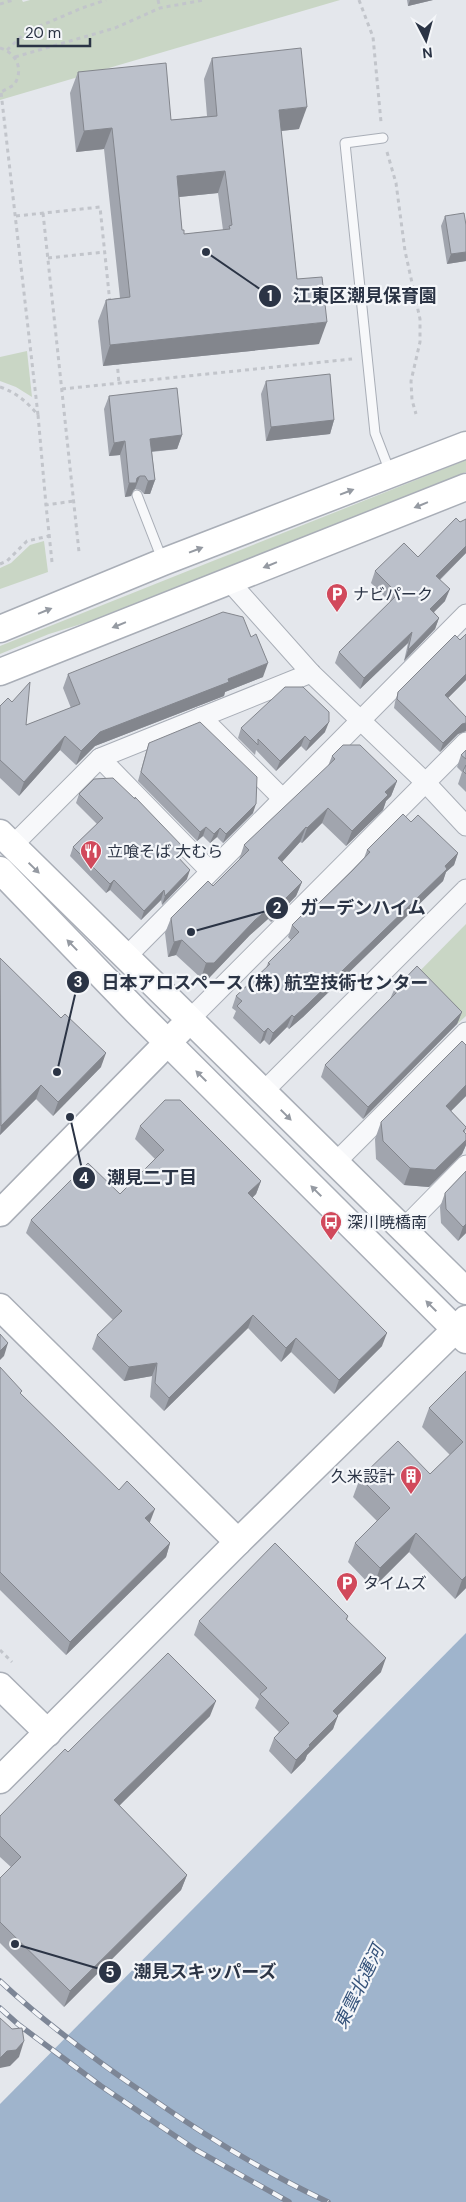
<svg xmlns="http://www.w3.org/2000/svg" width="466" height="2202" font-family="'DM Sans','Noto Sans JP',sans-serif">
	<style>
		.green { fill: #c9d6c5 }
		.water { fill: #9fb4cc }
		.lines { fill: none; stroke-linecap: round; stroke-linejoin: round }
		.lane-casing { stroke: #a9aeb7; stroke-width: 11 }
		.street-casing { stroke: #a9aeb7; stroke-width: 21 }
		.secondary-casing { stroke: #a9aeb7; stroke-width: 29 }
		.path { stroke: #c2c5cb; stroke-width: 3; stroke-dasharray: 4 4; stroke-linecap: butt }
		.lane { stroke: #f7f8fa; stroke-width: 9 }
		.street { stroke: #f7f8fa; stroke-width: 19 }
		.secondary { stroke: #fff; stroke-width: 26 }
		.rail-casing { stroke: #7d8696; stroke-width: 5.5 }
		.rail { stroke: #f4f6f9; stroke-width: 4; stroke-dasharray: 11; stroke-linecap: butt }
		.wall { fill: #a1a5ae; fill-rule: evenodd }
		.shaded-wall { fill: #83868d }
		.building { fill: #bbc0ca; stroke: #83868d; fill-rule: evenodd }
		.oneway { fill: #959aa2 }
		.labels { text-anchor: middle; dominant-baseline: central; stroke-width: 4.5; stroke-linejoin: round; paint-order: stroke }
		.poi-label { font-size: 16px; fill: #2b3445; stroke: #f4f6f9; text-anchor: start }
		.water-label { font-size: 18px; font-style: italic; fill: #34527a; stroke: #f4f6f9 }
		.leader { fill: none; stroke: #2b3445; stroke-width: 2 }
		.callout-dot { fill: #2b3445; stroke: #f4f6f9; stroke-width: 2 }
		.mark-label { font-size: 15px; text-anchor: middle; font-weight: bold; fill: #fff }
		.callout-label { font-size: 18px; text-anchor: middle; font-weight: bold; fill: #2b3445; stroke: #f4f6f9; stroke-width: 4.5; stroke-linejoin: round; paint-order: stroke }
	</style>
	<rect width="100%" height="100%" fill="#e4e7ec"/>
	<g class="green">
		<path d="M0 0H22L23 2 30 0H340L0 100Z"/>
		<path d="M27 351 32 397 16 387 0 381V357Z"/>
		<path d="M466 460V472L94 620 49 634 0 654V646Z"/>
		<path d="M44 541 48 572 0 589V568L11 563 30 545Z"/>
		<path d="M466 924V1016L457 1024 413 978Z"/>
	</g>
	<path class="water" d="M466 1633V2202H0V2104Z"/>
	<g class="lines">
		<g class="lane-casing">
			<g id="lane">
				<path d="M383 138 345 143 375 433 390 472"/>
				<path d="M137 495 162 559"/>
			</g>
		</g>
		<g class="street-casing">
			<g id="street">
				<path d="M229 581 311 673 425 782 466 826"/>
				<path d="M201 717 282 798"/>
				<path d="M100 758 210 871"/>
				<path d="M12 846 100 758 311 673"/>
				<path d="M126 957 466 614"/>
				<path d="M190 1019 466 742"/>
				<path d="M263 1092 466 889"/>
				<path d="M335 1163 466 1032"/>
				<path d="M403 1229 466 1165"/>
			</g>
		</g>
		<g class="secondary-casing">
			<g id="secondary">
				<path d="M0 629 163 562 466 445"/>
				<path d="M0 672 466 487"/>
				<path d="M0 833 466 1291"/>
				<path d="M0 870 137 1012 466 1340"/>
				<path d="M0 1213 180 1030"/>
				<path d="M0 1307 238 1542"/>
				<path d="M0 1686 48 1733"/>
				<path d="M0 1780 238 1542 466 1319"/>
			</g>
		</g>
		<g class="path">
			<path d="M158 0 160 8"/>
			<path d="M359 0 373 37 381 122"/>
			<path d="M0 4 13 0"/>
			<path d="M0 48C17 53 24 70 14 85L1 92"/>
			<path d="M7 50 26 32 82 8 106 0"/>
			<path d="M15 57 115 28 160 8 204 0"/>
			<path d="M387 152 396 183 405 251 420 319V342L411 381 412 400 416 414"/>
			<path d="M43 213 79 552"/>
			<path d="M16 216 100 207 110 303"/>
			<path d="M48 258 104 252"/>
			<path d="M117 361 119 383"/>
			<path d="M0 387C17 393 27 402 38 415L1 92"/>
			<path d="M62 389 352 359"/>
			<path d="M38 415 46 505"/>
			<path d="M52 562 46 505 74 501"/>
			<path d="M0 564 7 561 27 541 49 536"/>
			<path d="M0 1650 12 1662"/>
		</g>
		<use href="#lane" class="lane"/>
		<use href="#street" class="street"/>
		<use href="#secondary" class="secondary"/>
		<g class="rail-casing">
			<g id="rail">
				<path d="M0 1981C46 2024 98 2062 151 2098 207 2137 266 2173 328 2202"/>
				<path d="M0 2008 19 2025 101 2086 196 2150 289 2202"/>
			</g>
		</g>
		<use href="#rail" class="rail"/>
	</g>
	<g class="wall">
		<path d="M407 0H433L408 6Z"/>
		<path d="M212 58 299 129 281 131 297 279 319 344 103 366 98 321 106 300 120 298 104 149 76 152 70 93 78 72 171 120 207 116 204 79ZM218 193 223 230 184 234 182 230 179 197Z"/>
		<path d="M445 216 466 225V261L447 264 441 226Z"/>
		<path d="M266 381 334 420 330 434 266 441 261 394Z"/>
		<path d="M109 396 182 435 177 449 152 452 155 480 150 494H144L140 490 135 489 133 491 131 496 125 497 120 455 109 456 104 409Z"/>
		<path d="M466 553 440 580 445 601 434 612 439 618 435 629 404 661 408 643 360 689 335 663 339 652 390 602 371 583 375 571 418 557Z"/>
		<path d="M466 634V680L448 698 466 717V731L458 734 440 752 394 708 395 702 398 692Z"/>
		<path d="M68 674 263 677 225 692 224 696 95 746 76 765 60 750 19 796 0 778V706L26 725 71 708 63 688Z"/>
		<path d="M241 728 325 732 306 751 301 746 276 771 256 750 255 755 238 738Z"/>
		<path d="M149 743 253 813 223 843 217 837 210 843 203 836 197 841 138 781 146 752Z"/>
		<path d="M466 750V792L458 784 462 772 457 767 461 755Z"/>
		<path d="M332 756 397 781 391 796 386 801 383 810 346 846 322 823 302 843 300 842 282 862 302 882 296 896 271 922 268 919 250 935 209 978H201L176 955 168 957 165 933 171 918 213 886 239 860 244 845 328 766Z"/>
		<path d="M79 794 184 848 181 857 179 858 187 879 162 905 161 900 141 920 110 890 106 893 70 856 73 847 97 824 76 803Z"/>
		<path d="M411 822 458 853 454 865 446 872 443 881 303 1017 289 1029 287 1027 269 1045 264 1040 260 1044 233 1018 236 1011 232 1008 236 996 266 968 268 963 291 940 288 937 292 925 319 903 352 871 364 858 367 850Z"/>
		<path d="M0 958 101 1067 53 1116 36 1099 0 1135Z"/>
		<path d="M394 990 462 1012 457 1024 363 1119 321 1077 325 1065 390 999Z"/>
		<path d="M466 1045V1096L451 1111 466 1127 465 1133 466 1134V1145L462 1154 429 1187 404 1185 376 1159 375 1139 381 1122Z"/>
		<path d="M140 1126 261 1181 256 1194 252 1198 382 1346 334 1394 291 1352 281 1362 248 1328 164 1411 150 1397 152 1376 124 1381 92 1349 97 1335 113 1320 26 1233 31 1220 120 1194 155 1159 135 1139Z"/>
		<path d="M466 1171V1233L458 1241 441 1223 440 1207 445 1193Z"/>
		<path d="M0 1367 21 1394 170 1543 166 1557 66 1655 0 1590Z"/>
		<path d="M466 1371V1588L455 1599 409 1552 373 1588 348 1562 355 1543 377 1521 353 1497 360 1478 430 1474 450 1455 422 1427 429 1408Z"/>
		<path d="M348 1616 347 1620 381 1672 337 1715 333 1729 307 1755 305 1760 291 1774 269 1751 274 1738 279 1732 255 1708 259 1699 194 1635 199 1621Z"/>
		<path d="M210 1716 119 1805 187 1875 181 1890 64 2007 0 1943V1878L11 1867 0 1857V1816L68 1752Z"/>
	</g>
	<g class="shaded-wall">
		<path d="M410 0H433L408 6Z"/>
		<path d="M307 107 299 129 271 132 279 110Z"/>
		<path d="M112 128 104 149 76 152 84 131Z"/>
		<path d="M225 171 218 193 169 198 177 176Z"/>
		<path d="M466 252V261L447 264 451 254Z"/>
		<path d="M327 322 319 344 103 366 110 345Z"/>
		<path d="M334 420 330 434 266 441 271 427Z"/>
		<path d="M182 435 177 449 145 452 150 439Z"/>
		<path d="M125 441 120 455 109 456 114 443Z"/>
		<path d="M140 476 135 489 133 491 131 496 125 497 129 483Z"/>
		<path d="M155 480 150 494H144L148 481Z"/>
		<path d="M466 546V553L432 587 436 576Z"/>
		<path d="M450 589 445 601 426 620 430 609Z"/>
		<path d="M439 618 435 629 404 661 408 650Z"/>
		<path d="M412 632 408 643 360 689 364 678Z"/>
		<path d="M268 663 263 677 225 692 224 696 95 746 76 765 81 751 100 732 228 679Z"/>
		<path d="M466 674V680L441 705 445 695Z"/>
		<path d="M329 722 325 732 306 751 310 741Z"/>
		<path d="M466 723V731L458 734 440 752 443 743 462 724Z"/>
		<path d="M65 736 60 750 19 796 24 782Z"/>
		<path d="M305 736 301 746 276 771 280 761Z"/>
		<path d="M397 781 391 796 386 801 383 810 346 846 352 831 385 792Z"/>
		<path d="M256 804 253 813 223 843 226 834Z"/>
		<path d="M328 808 322 823 302 843 307 828Z"/>
		<path d="M206 827 203 836 197 841 200 832Z"/>
		<path d="M306 827 300 842 272 873 278 858Z"/>
		<path d="M220 828 217 837 210 843 214 834Z"/>
		<path d="M184 848 181 857 173 865 176 855Z"/>
		<path d="M458 853 454 865 446 872 443 881 303 1017 289 1029 294 1017Z"/>
		<path d="M190 870 187 879 162 905 165 896Z"/>
		<path d="M114 880 110 890 106 893 110 884Z"/>
		<path d="M302 882 296 896 271 922 277 907Z"/>
		<path d="M164 890 161 900 141 920 144 911Z"/>
		<path d="M274 904 268 919 250 935 209 978H201L206 963Z"/>
		<path d="M182 940 176 955 168 957 174 942Z"/>
		<path d="M462 1012 457 1024 363 1119 368 1107Z"/>
		<path d="M292 1015 287 1027 269 1045 273 1033Z"/>
		<path d="M268 1028 264 1040 260 1044 264 1032Z"/>
		<path d="M106 1053 101 1067 53 1116 58 1102Z"/>
		<path d="M41 1085 36 1099 0 1135 1 1126Z"/>
		<path d="M466 1085V1096L439 1123 446 1106Z"/>
		<path d="M466 1140V1145L462 1154 429 1187 404 1185 410 1168Z"/>
		<path d="M261 1181 256 1194 243 1207 248 1193Z"/>
		<path d="M466 1224V1233L458 1241 463 1227Z"/>
		<path d="M253 1315 248 1328 164 1411 169 1398Z"/>
		<path d="M387 1333 382 1346 334 1394 339 1380Z"/>
		<path d="M296 1338 291 1352 281 1362 286 1348Z"/>
		<path d="M8 1343 4 1356 0 1360V1351Z"/>
		<path d="M157 1363 152 1376 124 1381 129 1367Z"/>
		<path d="M155 1509 150 1522 140 1532 145 1518Z"/>
		<path d="M416 1533 409 1552 373 1588 380 1568Z"/>
		<path d="M170 1543 166 1557 66 1655 70 1642Z"/>
		<path d="M466 1576V1588L455 1599 462 1580Z"/>
		<path d="M386 1658 381 1672 328 1725 333 1711Z"/>
		<path d="M216 1701 210 1716 109 1816 114 1800Z"/>
		<path d="M338 1716 333 1729 307 1755 305 1760 291 1774 296 1760 309 1745Z"/>
		<path d="M187 1875 181 1890 64 2007 70 1991Z"/>
		<path d="M24 2041 19 2057 10 2066 0 2068V2058L7 2051Z"/>
	</g>
	<g class="building">
		<path d="M301 48 307 107 279 110 297 279 322 277 327 322 110 345 106 300 130 297 112 128 84 131 78 72 166 63 171 120 217 116 212 58ZM225 171 232 225 229 226 230 229 184 234V230H182L177 176Z"/>
		<path d="M464 213 466 225V252L451 254 445 216Z"/>
		<path d="M330 374 334 420 271 427 266 381Z"/>
		<path d="M177 388 182 435 150 439 155 480 148 481 145 476H140L137 478 136 483H129L125 441 114 443 109 396Z"/>
		<path d="M456 518 460 522 466 519V546L436 576 450 589 430 609 439 618 408 650 412 632 364 678 339 652 398 594 375 571 404 543 418 557Z"/>
		<path d="M223 612 243 617 251 637 256 634 268 663 228 679 229 682 100 732 81 751 65 736 24 782 0 760V706L8 698 12 702 30 682 26 725 80 704 68 674Z"/>
		<path d="M466 634V674L445 695 466 717V723L462 724 443 743 397 699 398 692 455 635 460 640Z"/>
		<path d="M285 687H303L329 712V722L310 741 305 736 280 761 258 739V745L241 728Z"/>
		<path d="M200 722 257 777 256 804 226 834 220 828 214 834 206 827 200 832 141 772 149 743Z"/>
		<path d="M343 745H360L397 781 385 792 388 795 352 831 328 808 307 828 306 827 278 858 302 882 277 907 274 904 255 920 214 963H206L182 940 174 942 171 918 208 881 213 886 249 850 244 845 335 759 332 756Z"/>
		<path d="M466 750V759L461 755Z"/>
		<path d="M466 765V774L463 771Z"/>
		<path d="M113 778 135 799V797L184 848 176 855 190 870 165 896 164 890 144 911 114 880 110 884 73 847 103 818 79 794 94 779Z"/>
		<path d="M403 814 411 822 418 815 458 853 445 866 447 869 307 1005 294 1017 292 1015 273 1033 268 1028 264 1032 237 1006 242 1001 236 996 270 964 268 963 299 932 292 925 317 900 319 903 352 871 370 852 367 850Z"/>
		<path d="M0 958 61 1018 65 1014 106 1053 58 1102 41 1085 1 1126Z"/>
		<path d="M417 966 462 1012 368 1107 325 1065 397 992 394 990Z"/>
		<path d="M462 1041 466 1045V1085L446 1106 466 1127V1128L463 1131 466 1134V1140L435 1170 410 1168 383 1141 381 1122Z"/>
		<path d="M165 1100H180L261 1181 248 1193 387 1333 339 1380 296 1338 286 1348 253 1315 169 1398 155 1383 157 1363 129 1367 97 1335 122 1311 31 1220 88 1163 120 1194 164 1150 140 1126Z"/>
		<path d="M466 1171V1224L463 1227 446 1209 445 1193Z"/>
		<path d="M0 1334 8 1343 0 1351Z"/>
		<path d="M0 1367 22 1391 20 1393 119 1490 127 1481 155 1509 145 1518 170 1543 70 1642 0 1572Z"/>
		<path d="M466 1371V1576L462 1580 416 1533 380 1568 355 1543 390 1508 360 1478 398 1441 430 1474 463 1442 429 1408Z"/>
		<path d="M275 1543 348 1616 346 1619 386 1658 333 1711 338 1716 309 1745 310 1746 296 1760 274 1738 289 1723 260 1694 267 1688 199 1621Z"/>
		<path d="M168 1653 216 1701 114 1800 187 1875 70 1991 0 1922V1878L21 1857 0 1836V1816L65 1749 68 1752Z"/>
		<path d="M0 2018 12 2029 22 2028 24 2041 16 2050 7 2051 0 2058Z"/>
	</g>
	<defs><path id="oneway-solid" d="M-6-.8H1V-3.2L6.5 0L1 3.2V.8H-6Z" transform="scale(1.25)"/></defs>
	<g class="oneway">
		<use href="#oneway-solid" transform="translate(347 492) rotate(-21)"/>
		<use href="#oneway-solid" transform="translate(421 505) rotate(158)"/>
		<use href="#oneway-solid" transform="translate(196 550) rotate(-21)"/>
		<use href="#oneway-solid" transform="translate(270 565) rotate(158)"/>
		<use href="#oneway-solid" transform="translate(45 611) rotate(-22)"/>
		<use href="#oneway-solid" transform="translate(119 625) rotate(158)"/>
		<use href="#oneway-solid" transform="translate(34 868) rotate(44)"/>
		<use href="#oneway-solid" transform="translate(72 945) rotate(-134)"/>
		<use href="#oneway-solid" transform="translate(201 1076) rotate(-135)"/>
		<use href="#oneway-solid" transform="translate(286 1115) rotate(45)"/>
		<use href="#oneway-solid" transform="translate(316 1191) rotate(-135)"/>
		<use href="#oneway-solid" transform="translate(431 1306) rotate(-135)"/>
	</g>
	<defs>
		<g id="parking-pin" transform="scale(1.125)"><path d="M0 17L-7.5 6A9.5 9.5 0 1 1 7.5 6Z" fill="#d1495b" stroke="#f4f6f9"/><path d="M-3.5-5.5H1a3.5 3.5 0 0 1 0 7H-1V5.5H-3.5ZM-1-3.4V-.6H.8a1.4 1.4 0 0 0 0-2.8Z" fill="#fff"/></g>
		<g id="restaurant-pin" transform="scale(1.125)"><path d="M0 17L-7.5 6A9.5 9.5 0 1 1 7.5 6Z" fill="#d1495b" stroke="#f4f6f9"/><path d="M-5-6h1v4h1v-4h1v4h1v-4h1v5L-1.5 .5V6h-2V.5L-5-1ZM5-6V6H3V1.5H1.5Q1.5-4 5-6Z" fill="#fff"/></g>
		<g id="bus-pin" transform="scale(1.125)"><path d="M0 17L-7.5 6A9.5 9.5 0 1 1 7.5 6Z" fill="#d1495b" stroke="#f4f6f9"/><path d="M-5-6H5V4H4V6H2V4H-2V6H-4V4H-5ZM-3.5-4V0h7V-4ZM-3.5 1.2v1.5H-2V1.2ZM2 1.2v1.5H3.5V1.2Z" fill="#fff"/></g>
		<g id="building-pin" transform="scale(1.125)"><path d="M0 17L-7.5 6A9.5 9.5 0 1 1 7.5 6Z" fill="#d1495b" stroke="#f4f6f9"/><path d="M-4-6H4V6H1V3H-1V6H-4ZM-2.5-4.3h1.7v1.8h-1.7ZM.8-4.3h1.7v1.8H.8ZM-2.5-1h1.7V.8h-1.7ZM.8-1h1.7V.8H.8Z" fill="#fff"/></g>
	</defs>
	<g fill-rule="evenodd">
		<use href="#parking-pin" x="337" y="594"/>
		<use href="#restaurant-pin" x="91" y="851"/>
		<use href="#bus-pin" x="331" y="1222"/>
		<use href="#building-pin" x="411" y="1476"/>
		<use href="#parking-pin" x="347" y="1583"/>
	</g>
	<g class="labels">
		<g class="poi-label">
			<text x="353" y="594">ナビパーク</text>
			<text x="107" y="851">立喰そば 大むら</text>
			<text x="347" y="1222">深川暁橋南</text>
			<text x="395" y="1476" text-anchor="end">久米設計</text>
			<text x="363" y="1583">タイムズ</text>
		</g>
		<g class="water-label">
			<text transform="translate(359 1987) rotate(-64)">東雲北運河</text>
		</g>
	</g>
	<path class="leader" d="M206 252L270 296M191 932L277 908M57 1072L78 982M70 1117L84 1178M15 1944L110 1972"/>
	<g class="callout-dot">
		<circle cx="206" cy="252" r="5"/>
		<circle cx="191" cy="932" r="5"/>
		<circle cx="57" cy="1072" r="5"/>
		<circle cx="70" cy="1117" r="5"/>
		<circle cx="15" cy="1944" r="5"/>
		<circle cx="270" cy="296" r="12"/>
		<circle cx="277" cy="908" r="12"/>
		<circle cx="78" cy="982" r="12"/>
		<circle cx="84" cy="1178" r="12"/>
		<circle cx="110" cy="1972" r="12"/>
	</g>
	<g class="mark-label">
		<text x="270" y="301">1</text>
		<text x="277" y="913">2</text>
		<text x="78" y="987">3</text>
		<text x="84" y="1183">4</text>
		<text x="110" y="1977">5</text>
	</g>
	<g class="callout-label">
		<text x="365" y="302">江東区潮見保育園</text>
		<text x="363" y="914">ガーデンハイム</text>
		<text x="265" y="989">日本アロスペース (株) 航空技術センター</text>
		<text x="152" y="1184">潮見二丁目</text>
		<text x="205" y="1978">潮見スキッパーズ</text>
	</g>
	<g transform="translate(426 40) rotate(174)" stroke="#f4f6f9" stroke-width="4" paint-order="stroke">
	<path d="M0-4L9 19L0 12L-9 19Z" fill="#2b3445"/>
	<text y="-8" font-size="14" font-weight="bold" text-anchor="middle" fill="#2b3445">N</text>
	</g>
	<path d="M18 38v8h72v-8" fill="none" stroke="#2b3445" stroke-width="2.5"/>
	<text x="25" y="38" font-size="15" fill="#2b3445" stroke="#f4f6f9" stroke-width="4" paint-order="stroke">20 m</text>
</svg>
